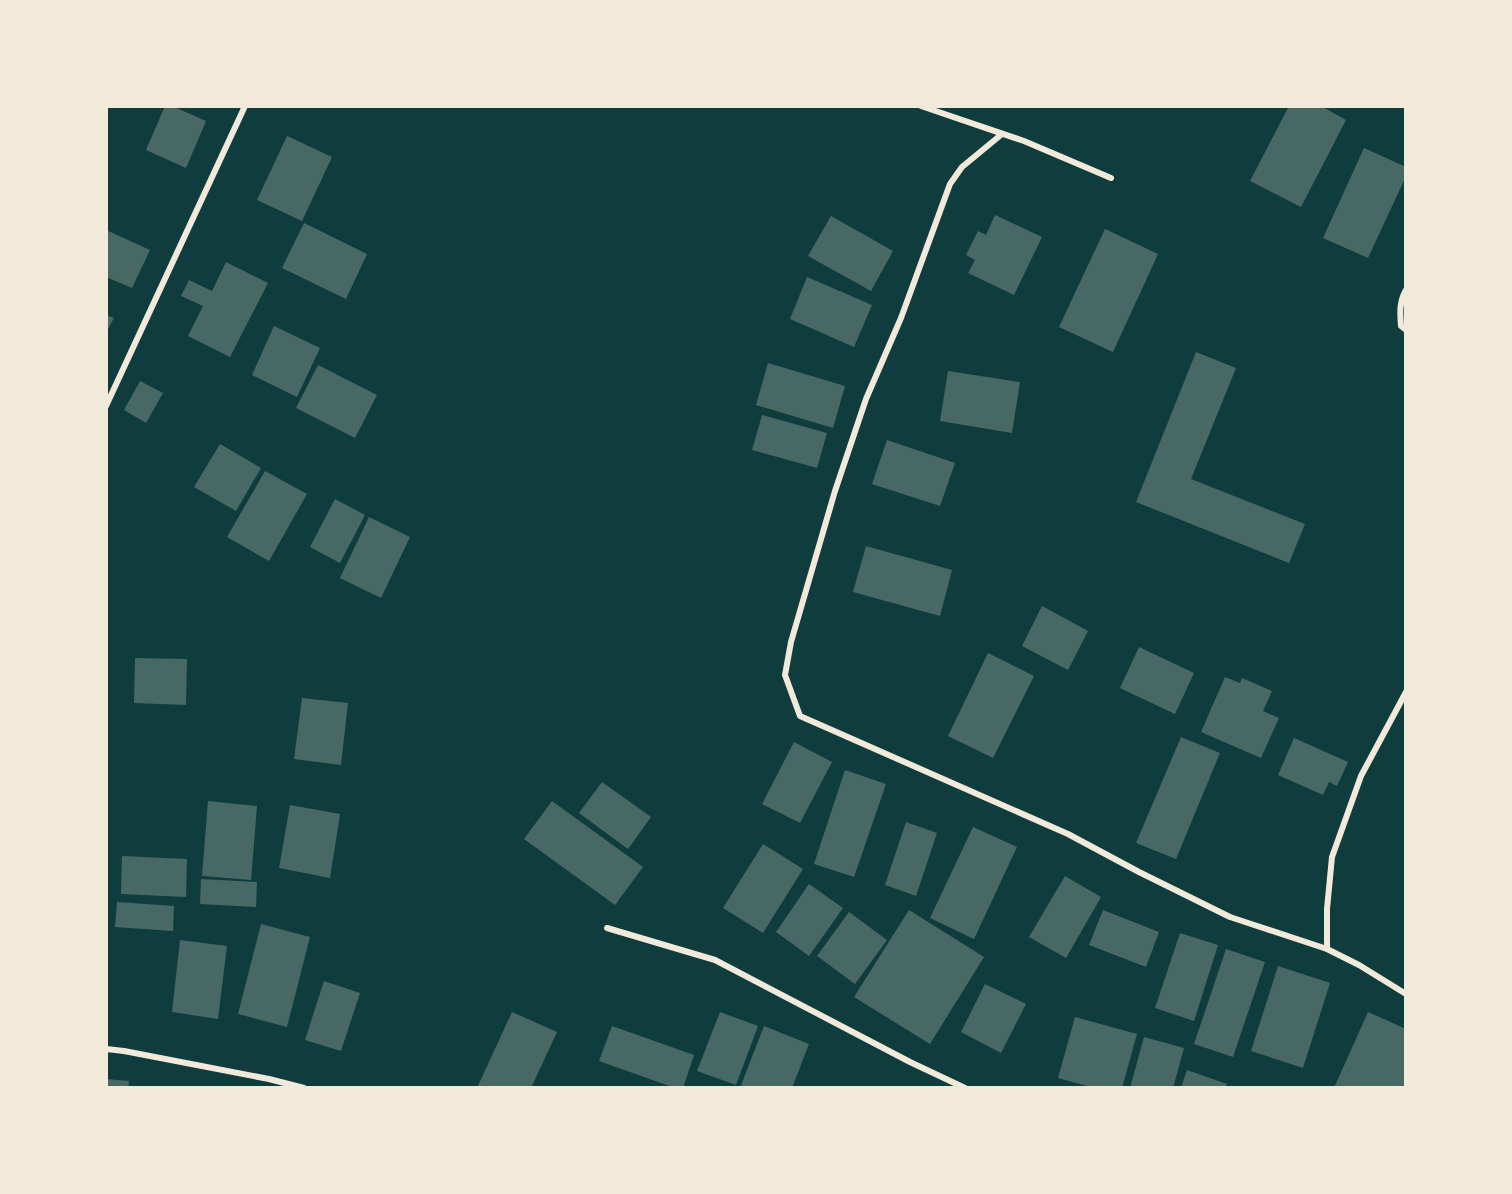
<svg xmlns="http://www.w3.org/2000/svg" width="1512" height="1194" font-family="'Space Grotesk',sans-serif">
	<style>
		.building { fill: #486865 }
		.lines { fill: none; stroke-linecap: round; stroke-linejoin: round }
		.minor { stroke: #f1e9da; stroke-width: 6 }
	</style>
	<rect width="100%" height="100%" fill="#0f3d3e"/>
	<g class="building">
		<path d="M165 106H172L206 121 186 168 146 150Z"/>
		<path d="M1289 106H1321L1346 120 1301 207 1250 181Z"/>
		<path d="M287 136 332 157 302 221 257 200Z"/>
		<path d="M1364 148 1406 167V176L1368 258 1323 238Z"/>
		<path d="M995 215 1042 237 1014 295 968 273 975 260 966 255 978 231 986 235Z"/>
		<path d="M831 216 893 251 871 291 808 256Z"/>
		<path d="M304 223 367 254 346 299 282 268Z"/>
		<path d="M1105 229 1158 254 1113 352 1059 327Z"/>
		<path d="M106 230 150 250 132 288 106 277Z"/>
		<path d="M226 262 268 283 230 357 188 336 203 306 181 296 189 280 212 291Z"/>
		<path d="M807 277 872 305 854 347 790 319Z"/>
		<path d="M106 315 114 318 106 333Z"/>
		<path d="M274 326 320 348 297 397 252 375Z"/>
		<path d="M1196 352 1236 368 1191 479 1305 524 1289 563 1136 502Z"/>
		<path d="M768 363 845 386 833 428 756 405Z"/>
		<path d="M318 365 377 395 355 438 296 408Z"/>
		<path d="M948 371 1020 382 1012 433 940 421Z"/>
		<path d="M140 381 163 393 146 423 124 410Z"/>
		<path d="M762 415 827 433 817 468 752 450Z"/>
		<path d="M887 440 955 463 940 506 872 484Z"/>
		<path d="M220 444 261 468 236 511 194 487Z"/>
		<path d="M265 471 307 494 269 561 227 537Z"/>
		<path d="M335 499 365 515 340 563 310 547Z"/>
		<path d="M369 517 410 537 381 598 340 578Z"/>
		<path d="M866 546 952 570 940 616 853 592Z"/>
		<path d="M1042 606 1088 631 1068 670 1022 646Z"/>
		<path d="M1139 647 1194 673 1175 714 1120 688Z"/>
		<path d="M988 653 1034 676 993 758 948 736Z"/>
		<path d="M135 658 187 659 186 705 134 703Z"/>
		<path d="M1225 677 1240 683 1242 678 1272 691 1263 711 1279 718 1261 758 1201 732Z"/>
		<path d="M302 698 348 703 341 765 294 759Z"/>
		<path d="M1181 737 1220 753 1176 859 1136 843Z"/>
		<path d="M1294 738 1348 762 1337 786 1329 782 1323 795 1278 775Z"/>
		<path d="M794 742 832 762 800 823 762 804Z"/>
		<path d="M845 770 886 784 854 877 814 864Z"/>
		<path d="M602 782 651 817 628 849 579 813Z"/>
		<path d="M208 801 257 806 251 880 202 876Z"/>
		<path d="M552 801 643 867 615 905 524 839Z"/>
		<path d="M290 805 340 814 330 878 279 868Z"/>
		<path d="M906 822 937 833 916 896 885 885Z"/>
		<path d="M973 827 1017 847 974 939 930 918Z"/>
		<path d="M763 844 803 869 763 933 723 908Z"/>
		<path d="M122 856 187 859 186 897 121 894Z"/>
		<path d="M1065 876 1101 897 1066 958 1029 937Z"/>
		<path d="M201 879 257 882 256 907 200 904Z"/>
		<path d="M809 884 843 908 809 956 776 932Z"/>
		<path d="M117 902 174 906 173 931 115 927Z"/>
		<path d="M909 910 984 957 930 1044 854 997Z"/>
		<path d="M1103 910 1159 932 1146 967 1089 945Z"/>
		<path d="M849 912 887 940 855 984 817 956Z"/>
		<path d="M261 924 310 937 287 1027 238 1014Z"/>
		<path d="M1180 933 1218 945 1194 1021 1155 1008Z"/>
		<path d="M180 940 227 946 218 1019 172 1012Z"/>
		<path d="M1226 949 1265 962 1233 1057 1194 1044Z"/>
		<path d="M1278 966 1330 983 1303 1068 1251 1051Z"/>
		<path d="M324 981 360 993 341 1051 305 1040Z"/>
		<path d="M985 984 1026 1004 1001 1053 961 1032Z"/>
		<path d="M512 1012 557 1032 531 1088H477Z"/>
		<path d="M720 1012 758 1026 736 1085 697 1071Z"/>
		<path d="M1368 1012 1406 1029V1088H1334Z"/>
		<path d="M1075 1017 1137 1034 1122 1088H1094L1058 1078Z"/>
		<path d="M612 1026 694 1055 683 1088H675L599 1061Z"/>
		<path d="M764 1026 809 1044 792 1088H740Z"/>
		<path d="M1144 1037 1184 1048 1173 1088H1130Z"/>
		<path d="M1187 1070 1227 1084 1225 1088H1181Z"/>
		<path d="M106 1079 129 1081 128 1088H106Z"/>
	</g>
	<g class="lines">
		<g class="minor">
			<path d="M921 106 1024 141 1111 178"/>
			<path d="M1002 134 962 167 950 184 901 318 866 399 835 491 791 642 785 675 800 716 1068 834 1139 872 1230 917 1327 949 1359 965 1406 994"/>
			<path d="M1406 290C1399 302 1400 313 1401 326L1406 330"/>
			<path d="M106 406 245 106"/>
			<path d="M607 928 715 960 910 1062 965 1088"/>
			<path d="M1327 949V909L1332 857 1361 776 1406 692"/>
			<path d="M106 1049 124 1051 269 1079 304 1088"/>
		</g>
	</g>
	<rect width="1512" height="1194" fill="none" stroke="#f1e9da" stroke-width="216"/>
</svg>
